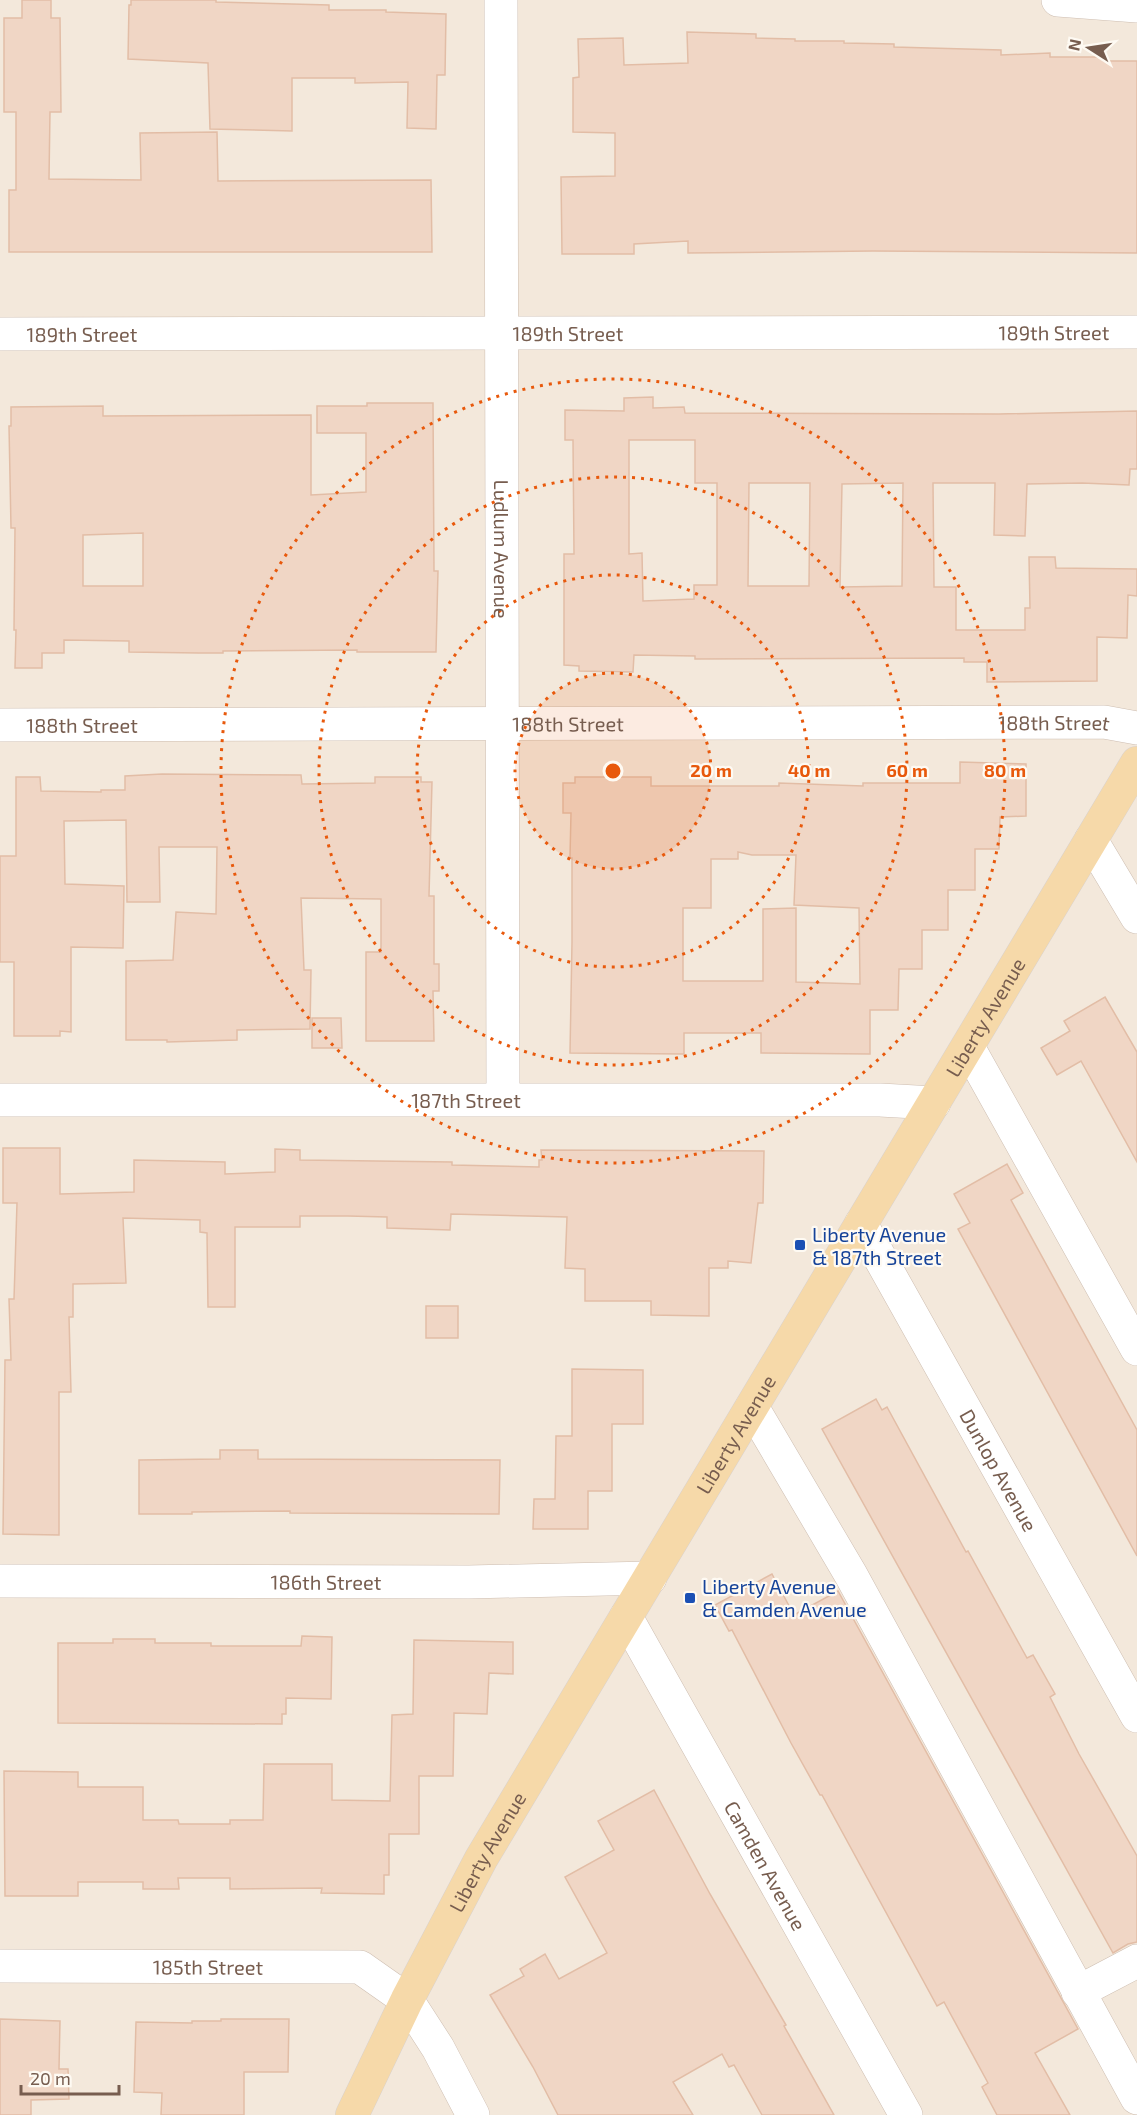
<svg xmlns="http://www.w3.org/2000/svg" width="1137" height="2115" font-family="'Exo 2',sans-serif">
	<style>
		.residential { fill: #f3e8db }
		.building { fill: #f0d6c5; stroke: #e2bda6; stroke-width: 1.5; fill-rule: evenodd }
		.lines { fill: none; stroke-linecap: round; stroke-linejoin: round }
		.minor-casing { stroke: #cebeb1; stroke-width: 34 }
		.major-casing { stroke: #d9d2ce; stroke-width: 34 }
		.minor { stroke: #fff; stroke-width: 33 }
		.major { stroke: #f6d9a9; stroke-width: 33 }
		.ring { fill: none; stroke: #e8590c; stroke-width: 3; stroke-dasharray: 3 6 }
		.transit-dot { fill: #1a4fb4; stroke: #fefaf3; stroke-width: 2 }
		.labels { text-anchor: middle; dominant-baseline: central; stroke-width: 4.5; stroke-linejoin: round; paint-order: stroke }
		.street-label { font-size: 20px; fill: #775d4f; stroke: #fefaf3 }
		.transit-label { font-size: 20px; fill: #164399; stroke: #fefaf3; text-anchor: start }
		.centre { fill: #e8590c; stroke: #fefaf3; stroke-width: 3 }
		.ring-label { font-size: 18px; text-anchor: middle; font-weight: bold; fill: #e8590c; stroke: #fefaf3; stroke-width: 4.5; stroke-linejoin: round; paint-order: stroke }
	</style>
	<rect width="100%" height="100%" fill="#fcf6ec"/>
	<rect class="residential" x="0" y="0" width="1137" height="2115"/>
	<g class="building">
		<path d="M22 0H51V18H60L61 112H50L49 179 141 180 140 133 217 132 218 181 431 180 432 252H9V190H16V112H4V18H22Z"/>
		<path d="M131 0H216V2L329 5V10H386V12L446 14 445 75H437L436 129 407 128 408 82 355 83V78H292V131L210 129 208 63 128 59 129 5H131Z"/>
		<path d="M687 32 756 34V38L795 39V41H844V43L894 44V47L1001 50V55L1050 53V57H1104V61H1137V253L873 251 688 253V241L634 244V254H562L561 177 615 176V133L573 132V78L579 77 578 39 623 38 624 65 688 63Z"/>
		<path d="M653 397V408L684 407 685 413 999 414 1137 411V469H1130L1129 485 1082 483 1027 484 1025 536 994 535 995 483H933L934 587H956V630H1025V608H1030L1029 557H1055L1056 568 1137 569V596L1128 595 1127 638 1097 637V681L987 682V662H964V658L695 659V656L634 655 633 672 579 671V666L564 665V554H574L573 440H565V410L624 411V398ZM629 440H695V483H717V585H694V599L643 601 642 553 629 554ZM749 483H810L809 586H748ZM903 483 902 586 840 587 842 484Z"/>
		<path d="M367 403H433L434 571H438L436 652H357V650L223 651V653H199L129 652V641L64 640V653H42V668H15L16 630H14L15 528H11L9 426H11V407L103 406V416L311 415V495L366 492V433H317V406H367ZM143 533V586H83V535Z"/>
		<path d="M960 762 1026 764V816L1000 817 999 849H975V890H948V930H922V969H899L898 1010H870V1054L761 1053V1033H684V1054L570 1053 572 942V858H570L571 813H563V783H575V777H651V786H779V783L863 786V783H960ZM738 852 752 855H796L794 905 859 908 860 984 796 982V908L763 909V981H683V908H711V859H738Z"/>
		<path d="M162 774 301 775 302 784 375 783V777H421V782H432L429 896H434V964H439V991H433L434 1041H366V952H381V899L301 898 304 970H311L310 1029 237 1030V1040L167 1042V1040H126V961L173 960 176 912 216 914 217 847H159L160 902H127L126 820 64 821 65 884 124 886 123 948 71 947V1032L60 1031V1036H14V962H0V856H16V777H40L41 791 101 792V790H125V776Z"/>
		<path d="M1105 997 1137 1052V1162L1081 1061 1057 1075 1041 1048 1070 1031 1064 1021Z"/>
		<path d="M312 1018H341L342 1048H312Z"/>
		<path d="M3 1148H60V1194L134 1192V1160L225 1162V1174L275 1172V1149L300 1150V1160L452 1162V1165L539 1167V1160H542L541 1150 764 1151 763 1203H758L751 1263 728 1261V1268H709V1316L651 1315V1301H585V1269L565 1268 567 1217 451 1214 450 1230 387 1228V1217L348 1216H300V1227H235V1307H208L207 1233 200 1232V1220L123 1218 126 1283 73 1284V1317H69L71 1392H59V1535L3 1534 5 1360H11L9 1299H14L17 1203H3Z"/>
		<path d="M1007 1164 1023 1193 1011 1200 1137 1430V1556L958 1229 970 1223 954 1194Z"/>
		<rect x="426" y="1306" width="32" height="32"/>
		<path d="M572 1369 643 1370V1424H612V1491H588V1529H533L534 1499H555L556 1436H572Z"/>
		<path d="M876 1399 882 1410 887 1407 966 1552 968 1551 1022 1649 1027 1658 1033 1655 1055 1694 1050 1697 1079 1754 1137 1856V1942L1128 1944 1113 1953 822 1429Z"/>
		<path d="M220 1450H258V1459L500 1460 499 1514 290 1513V1511L192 1512V1514H139V1460L220 1459Z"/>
		<path d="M772 1574 794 1615 838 1591 1078 2029 1035 2053 1070 2115H997L982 2087 988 2083 944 2002 937 2006 822 1795H820L791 1743 732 1630 729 1631 715 1605Z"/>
		<path d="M302 1636 332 1637 331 1699 286 1698V1714H282V1724L58 1723V1643H113V1639H155V1643H211V1646H301Z"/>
		<path d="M414 1640 513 1642V1674L489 1673 487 1714 454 1713 453 1776H419V1834H389V1875H384V1894L321 1893 322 1888 230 1889V1878H178L179 1889H143V1882H78V1896H5L4 1771 78 1772V1787H143V1820H178L179 1824H230V1820H263L264 1764H332V1800L390 1801 392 1715 413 1714Z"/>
		<path d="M654 1790 710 1894 786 2025 784 2026 834 2115H762L734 2065 729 2067 722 2054 673 2082 693 2115H558L533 2067 490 1995 524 1976 520 1969 545 1954 559 1979 607 1953 565 1877 614 1850 598 1821Z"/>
		<path d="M0 2019 60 2021 59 2069H68L69 2099 31 2100V2115H0Z"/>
		<path d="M221 2019H289L288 2072H244V2115H161L162 2093 134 2092 136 2022 192 2023V2021H221Z"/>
	</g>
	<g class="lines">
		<g class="minor-casing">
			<g id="minor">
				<path id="s1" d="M501 0 503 1099"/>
				<path d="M1058 0 1137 6"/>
				<path id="s2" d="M0 334 1137 332"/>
				<path id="s3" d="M0 725 1104 722 1137 728"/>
				<path d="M1091 840 1137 917"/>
				<path d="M968 1047 1137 1349"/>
				<path id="s4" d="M0 1100H880L934 1103"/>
				<path id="s5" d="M861 1224 1137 1716"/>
				<path d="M752 1407 851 1575 1137 2098"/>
				<path id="s6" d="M0 1581 469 1582 650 1578"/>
				<path id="s7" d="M626 1617 906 2115"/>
				<path id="s8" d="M0 1966 360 1967 407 2000 438 2048 473 2115"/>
				<path d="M1078 1992 1137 1961"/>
			</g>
		</g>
		<g class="major-casing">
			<g id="major">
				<path id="s9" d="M352 2115 407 2000 481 1859 1137 763"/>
			</g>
		</g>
		<use href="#minor" class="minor"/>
		<use href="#major" class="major"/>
	</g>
	<circle cx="613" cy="771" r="98" fill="#e8590c" fill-opacity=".12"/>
	<g class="ring">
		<circle cx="613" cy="771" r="98"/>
		<circle cx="613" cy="771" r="196"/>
		<circle cx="613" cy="771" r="294"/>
		<circle cx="613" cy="771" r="392"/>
	</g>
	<g class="transit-dot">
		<rect x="794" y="1239" width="12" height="12" rx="3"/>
		<rect x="684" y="1592" width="12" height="12" rx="3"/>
	</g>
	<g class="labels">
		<g class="street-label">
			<text stroke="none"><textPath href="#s2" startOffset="1054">189th Street</textPath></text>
			<text stroke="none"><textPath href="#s2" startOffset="82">189th Street</textPath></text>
			<text stroke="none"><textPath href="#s2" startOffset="568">189th Street</textPath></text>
			<text stroke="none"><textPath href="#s1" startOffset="549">Ludlum Avenue</textPath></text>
			<text stroke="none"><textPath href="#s3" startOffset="1054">188th Street</textPath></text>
			<text stroke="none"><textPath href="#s3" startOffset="568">188th Street</textPath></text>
			<text stroke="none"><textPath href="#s3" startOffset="82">188th Street</textPath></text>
			<text stroke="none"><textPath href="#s9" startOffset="1268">Liberty Avenue</textPath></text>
			<text stroke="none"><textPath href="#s4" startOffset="466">187th Street</textPath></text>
			<text stroke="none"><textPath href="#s9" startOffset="782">Liberty Avenue</textPath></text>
			<text stroke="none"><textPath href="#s5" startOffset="282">Dunlop Avenue</textPath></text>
			<text stroke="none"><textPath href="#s6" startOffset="326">186th Street</textPath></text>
			<text stroke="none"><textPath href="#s9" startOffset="296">Liberty Avenue</textPath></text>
			<text stroke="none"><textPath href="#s7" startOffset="285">Camden Avenue</textPath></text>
			<text stroke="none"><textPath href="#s8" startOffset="208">185th Street</textPath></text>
		</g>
		<g class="transit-label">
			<text x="812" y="1234">Liberty Avenue<tspan x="812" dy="23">&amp; 187th Street</tspan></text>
			<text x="702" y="1586">Liberty Avenue<tspan x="702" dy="23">&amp; Camden Avenue</tspan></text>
		</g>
	</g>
	<circle cx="613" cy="771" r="9" class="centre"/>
	<g class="ring-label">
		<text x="711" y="777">20 m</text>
		<text x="809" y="777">40 m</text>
		<text x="907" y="777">60 m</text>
		<text x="1005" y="777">80 m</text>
	</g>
	<g transform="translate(1089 48) rotate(282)" stroke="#fefaf3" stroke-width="4.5" paint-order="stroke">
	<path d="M0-4.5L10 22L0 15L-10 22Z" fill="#775d4f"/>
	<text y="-9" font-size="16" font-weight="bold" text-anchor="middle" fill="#775d4f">N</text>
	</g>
	<path d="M21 2085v9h98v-9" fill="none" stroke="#775d4f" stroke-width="3"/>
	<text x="30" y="2085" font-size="18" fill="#775d4f" stroke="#fefaf3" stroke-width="4.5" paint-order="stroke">20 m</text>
</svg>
